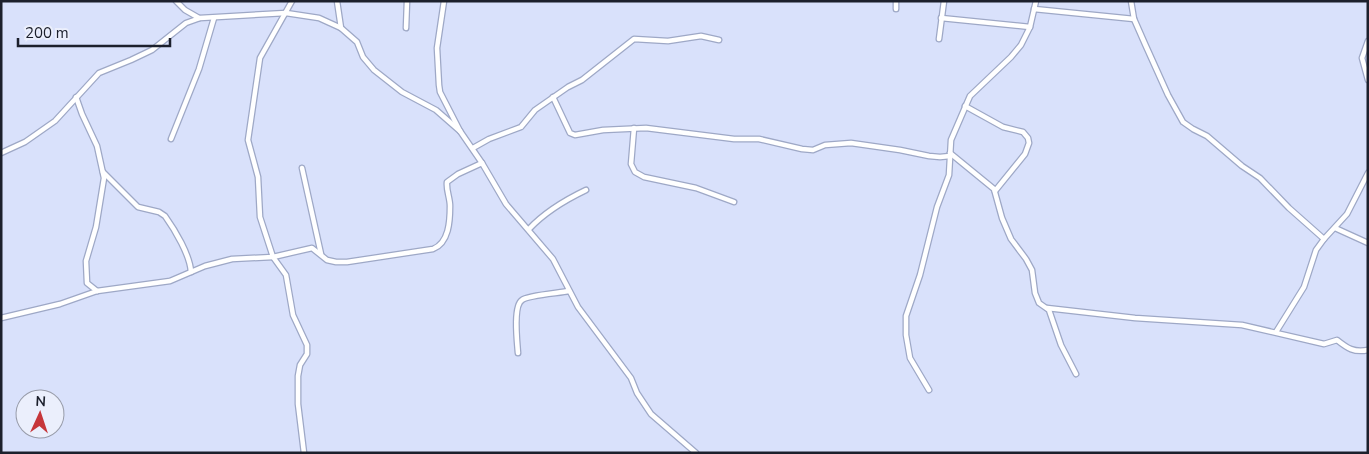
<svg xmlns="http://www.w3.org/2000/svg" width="1369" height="454" font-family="'Nunito Sans',sans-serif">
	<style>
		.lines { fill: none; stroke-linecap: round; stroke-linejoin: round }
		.minor-casing { stroke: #9ea8c6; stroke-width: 7 }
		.minor { stroke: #fff; stroke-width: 4.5 }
	</style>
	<rect width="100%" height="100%" fill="#d9e1fb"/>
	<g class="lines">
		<g class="minor-casing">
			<g id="minor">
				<path d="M176 1 185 10 199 18"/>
				<path d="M292 1 260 58 248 140 258 177 260 217 273 257 286 275 293 315 307 345V354L300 365 298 376V404L304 453"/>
				<path d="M337 1 341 28"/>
				<path d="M444 1 437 48 439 85 440 92 460 131 482 163 506 204 553 259 578 307 631 378 637 393 651 414 696 453"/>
				<path d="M896 1V9"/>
				<path d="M1131 1 1134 19 1145 44 1168 95 1183 122 1193 129 1207 136 1242 166 1260 178 1289 208 1324 239"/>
				<path d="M1034 9 1134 19"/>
				<path d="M941 18 1030 27"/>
				<path d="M406 28 407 1"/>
				<path d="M939 39 944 1"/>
				<path d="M1368 41 1362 58 1368 80"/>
				<path d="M76 97 82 114 97 146 104 178 96 227 86 261 87 283 97 291"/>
				<path d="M553 97 570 133 575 135 603 130 646 128 734 139H759L802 149 813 150 825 145 851 143 900 150 929 156 940 157 950 156"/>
				<path d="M965 106 1003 127 1023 132 1028 138 1029 143 1025 154 995 191"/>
				<path d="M634 128 631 164 635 172 644 177 696 188 734 202"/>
				<path d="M171 139 199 69 214 18"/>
				<path d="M473 148 489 139 521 127 535 110 568 87 582 80 634 39 668 41 701 36 719 40"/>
				<path d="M1 153 25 142 55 121 99 73 131 60 152 50 186 23 200 18 286 13 319 18 341 28 357 42 363 57 374 70 402 92 436 110 460 131"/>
				<path d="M950 153 994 189 1002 218 1011 239 1026 259 1032 270 1035 293 1039 303 1049 310 1061 345 1076 374"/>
				<path d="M302 168 321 254"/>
				<path d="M103 172 138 207 159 212 165 216C175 230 190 255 191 272"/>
				<path d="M1335 228 1368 243"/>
				<path d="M529 229C545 212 565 200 586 190"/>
				<path d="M1047 308 1135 318 1242 325 1324 344 1337 340C1347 348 1354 353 1368 350"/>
				<path d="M1 318 60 304 97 291 170 281 205 266 232 259 273 257 312 248 327 260 336 262H347L433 249C449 243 450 221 450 206 450 198 446 190 447 182L458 174 482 163"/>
				<path d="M1276 332 1304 287 1316 250 1324 239 1347 214 1368 173"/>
				<path d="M518 353C517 341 513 306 522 300 528 295 560 293 569 291"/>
				<path d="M929 390 910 358 906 335V316L920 275 937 207 949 175 951 140 970 96 1011 57 1021 45 1030 27 1036 1"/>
			</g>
		</g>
		<use href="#minor" class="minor"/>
	</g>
	<rect width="1369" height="454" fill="none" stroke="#1c202c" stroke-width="5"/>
	<g transform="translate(40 414) rotate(3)"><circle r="24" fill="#ebeffc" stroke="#989ca9"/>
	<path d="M0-4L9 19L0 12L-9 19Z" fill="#c6363a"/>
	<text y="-8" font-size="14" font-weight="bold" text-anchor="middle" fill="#1c202c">N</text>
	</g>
	<path d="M18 38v8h152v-8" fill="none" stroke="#1c202c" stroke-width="2.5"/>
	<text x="25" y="38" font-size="15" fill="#1c202c" stroke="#ebeffc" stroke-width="4" paint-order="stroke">200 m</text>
</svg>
